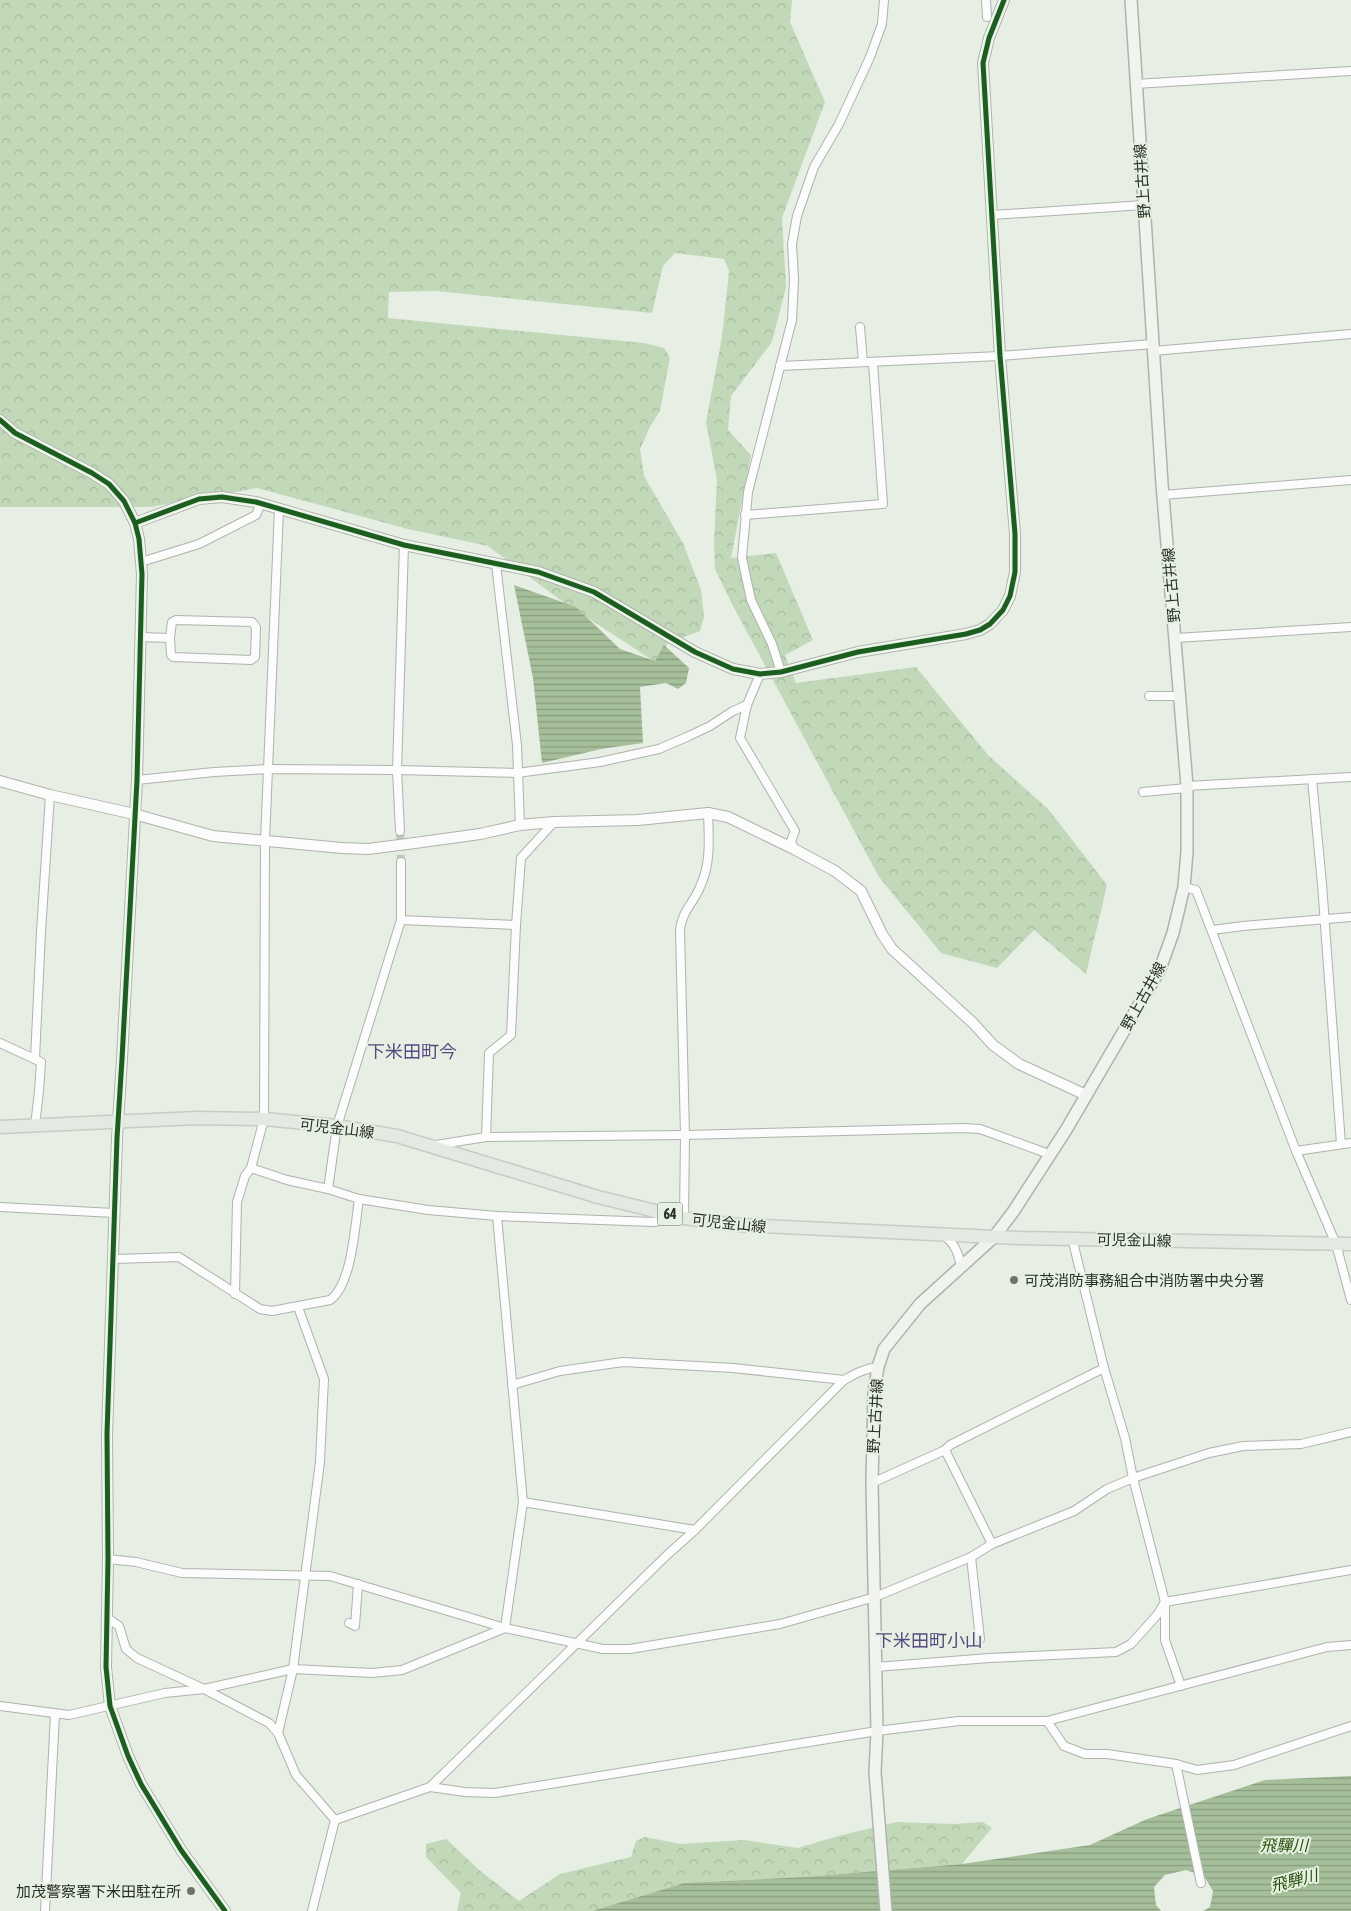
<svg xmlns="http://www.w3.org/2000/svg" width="1351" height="1911" font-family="'Asap Condensed','Noto Sans JP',sans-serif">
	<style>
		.forest { fill: url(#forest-crowns) }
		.water { fill: url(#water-rules) }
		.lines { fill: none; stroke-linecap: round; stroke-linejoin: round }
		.minor-tunnel { stroke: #c1c8bf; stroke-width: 8; stroke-dasharray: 8 4; stroke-linecap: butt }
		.minor-casing { stroke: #aeb3ac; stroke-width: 10 }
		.tertiary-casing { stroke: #aeb3ac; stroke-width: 12 }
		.secondary-casing { stroke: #aeb3ac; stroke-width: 14 }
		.primary-casing { stroke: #c8cbc7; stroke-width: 15 }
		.minor { stroke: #fbfcfb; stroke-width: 8 }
		.tertiary { stroke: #fbfcfb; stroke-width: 10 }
		.secondary { stroke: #f0f3ee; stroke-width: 11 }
		.primary { stroke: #e4e9e2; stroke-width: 12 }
		.cycleway-casing { stroke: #e6f1e1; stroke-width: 8 }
		.cycleway { stroke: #1b5e20; stroke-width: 5 }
		.poi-dot { fill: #6d726b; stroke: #e6f1e1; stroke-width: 2 }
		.labels { text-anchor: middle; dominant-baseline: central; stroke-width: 4; stroke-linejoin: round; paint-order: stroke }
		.shield { fill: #e6f1e1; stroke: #636a61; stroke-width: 1 }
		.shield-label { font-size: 14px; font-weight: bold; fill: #2b302a }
		.street-label { font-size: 15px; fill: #2b302a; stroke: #e6f1e1 }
		.poi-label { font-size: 15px; fill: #2b302a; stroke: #e6f1e1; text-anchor: start }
		.water-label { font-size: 16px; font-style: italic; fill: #244f0a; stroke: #e6f1e1 }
		.quarter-label { font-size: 18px; fill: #594886; stroke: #e6f1e1 }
	</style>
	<defs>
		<pattern id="forest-crowns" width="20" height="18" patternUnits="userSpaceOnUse" patternTransform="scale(1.25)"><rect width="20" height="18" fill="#c2d9b9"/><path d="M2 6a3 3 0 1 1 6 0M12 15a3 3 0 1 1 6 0" fill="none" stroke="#a7bb9f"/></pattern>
		<pattern id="water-rules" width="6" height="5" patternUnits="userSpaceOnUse" patternTransform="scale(1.25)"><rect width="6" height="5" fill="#a6bf9b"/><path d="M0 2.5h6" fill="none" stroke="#879c7f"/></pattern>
	</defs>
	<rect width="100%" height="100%" fill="#e7eee4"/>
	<g class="forest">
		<path d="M0 0H792L790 22 825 102 782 218 786 287 772 342 731 396 728 430 751 455 731 558 776 553 813 640 785 655 796 683 916 667 988 755 1049 810 1107 885 1086 974 1034 930 997 968 941 953 879 877 732 604 715 569 714 542 717 480 706 422 722 337 729 271 724 259 675 253 663 266 652 313 436 291 389 292 388 318 644 343 664 348 670 357 660 411 651 425 640 449 644 476 683 543 701 590 704 617 700 631 668 643 655 662 559 599 488 546 408 529 257 488 150 507H0Z"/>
		<path d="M897 1822 954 1824 983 1822 992 1828 962 1864 803 1877 684 1883 592 1911H457L461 1893 426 1857V1844L446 1839 479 1870 519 1901 560 1874 631 1857 636 1841 645 1837 680 1844 744 1840 798 1848 838 1836Z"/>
	</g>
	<g class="water">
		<path d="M514 585 576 607 620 649 655 661 664 645 689 668 686 683 678 689 666 683 640 687 643 743 601 749 542 763 533 678Z"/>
		<path d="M1351 1776V1911H1203L1210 1907 1213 1891 1204 1876 1186 1870 1165 1875 1154 1887 1156 1905 1161 1911H592L684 1883 803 1877 962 1864 1090 1845 1147 1819 1265 1780Z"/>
	</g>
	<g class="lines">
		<path class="minor-tunnel" d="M400 831 401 862"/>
		<g class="minor-casing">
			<g id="minor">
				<path d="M986 0 987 17"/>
				<path d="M1135 84 1351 71"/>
				<path d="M992 215 1144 205"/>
				<path d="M860 327 863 362"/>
				<path d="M1153 351 1351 334"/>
				<path d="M780 366 1000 356 1153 344"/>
				<path d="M1163 495 1351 480"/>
				<path d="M745 515 883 504 873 363"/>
				<path d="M141 562 199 544 256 515 261 503"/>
				<path d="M496 564 517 745 520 825"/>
				<path d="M140 637 170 638 171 655 173 657 251 660 255 657 256 627 252 622 176 620 172 622 170 638"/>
				<path d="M1176 638 1351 627"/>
				<path d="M781 672 772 644 751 600 742 558 748 492 792 320 794 279 792 244 797 216 814 167 839 124 870 57 882 24 884 0"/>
				<path d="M760 674 747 705 740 738 795 831 791 841 794 849"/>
				<path d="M1149 696H1180"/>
				<path d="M1312 779 1322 884 1341 1144"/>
				<path d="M137 780 214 772 269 769 397 770 517 773 600 762 659 749 689 736 710 726 733 711 747 705"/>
				<path d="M1187 786 1351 777"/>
				<path d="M1143 792 1187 788"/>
				<path d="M400 831 397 770 404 545"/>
				<path d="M1184 887 1196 890 1296 1151 1336 1244 1351 1300"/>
				<path d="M401 920 516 925"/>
				<path d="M1212 930 1243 926 1351 917"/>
				<path d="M0 1043 41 1062 39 1091 35 1126"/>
				<path d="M35 1059 41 932 50 795"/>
				<path d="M486 1137 489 1053 511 1035 516 925 521 858 554 822"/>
				<path d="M436 1145 486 1137 685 1135 964 1128 980 1129 1049 1154"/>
				<path d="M1296 1151 1351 1143"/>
				<path d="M251 1168 287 1180 328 1189 359 1199 428 1210 497 1216 653 1222 684 1218 685 1135 680 930C682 911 693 904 700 887 711 864 709 839 708 813"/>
				<path d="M328 1189 337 1126 401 920V862"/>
				<path d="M0 1207 114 1213"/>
				<path d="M497 1216 523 1502 505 1628"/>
				<path d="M943 1235C955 1243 958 1253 961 1266"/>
				<path d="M1072 1238 1104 1368 1125 1438 1133 1478 1165 1602V1640L1181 1686"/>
				<path d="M114 1259 179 1257 260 1309 272 1311 330 1300C352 1285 355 1225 359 1199"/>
				<path d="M235 1294 237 1202 245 1176 251 1168 264 1119 265 840 279 509"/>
				<path d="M512 1385 560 1371 623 1362 733 1368 844 1380"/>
				<path d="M945 1450 992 1544"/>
				<path d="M872 1483 945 1450 950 1445 1104 1368"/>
				<path d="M523 1502 695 1530"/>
				<path d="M971 1557 980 1639"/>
				<path d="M108 1559 136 1562 182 1573 330 1576 505 1628 603 1649H630L780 1624 875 1597 971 1557 992 1544 1074 1511 1107 1489 1133 1478 1209 1453 1243 1446 1301 1444 1351 1432"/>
				<path d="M106 1617 119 1626 126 1649 137 1658 204 1689 269 1723 278 1733 296 1775 335 1820"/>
				<path d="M349 1623 355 1626 358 1584"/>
				<path d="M876 1667 989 1658 1116 1652 1131 1644 1157 1615 1165 1602 1351 1570"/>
				<path d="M0 1706 69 1715 165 1693 204 1689 293 1669 372 1673 402 1670 505 1628"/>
				<path d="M1047 1721 1064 1746 1085 1754H1107L1176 1764 1197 1770 1234 1765 1351 1726"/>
				<path d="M278 1733 293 1669 320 1462 322 1419 324 1379 298 1307"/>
				<path d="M1176 1764 1201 1883"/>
				<path d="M430 1787 465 1792 495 1793 877 1731 959 1721H1047L1327 1647 1351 1645"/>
				<path d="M335 1820 430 1787 667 1555 695 1530 844 1380C855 1374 865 1368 878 1367"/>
				<path d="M45 1911 55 1714"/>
				<path d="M312 1911 335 1820"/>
			</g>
		</g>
		<g class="tertiary-casing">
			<g id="tertiary">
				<path d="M0 420 15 433 92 473 109 484 124 501 135 523 139 539 142 574 137 780 122 1059 117 1138 107 1434 108 1559 106 1667 110 1706 128 1756 141 1784 181 1850 225 1911"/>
				<path d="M135 523 199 499 222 497 256 502 404 545 538 572 594 592 695 652 733 669 760 674 781 672 858 652 966 634 980 630 990 624 1003 610 1010 596 1015 572V534L1000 356 983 63 989 38 1004 0"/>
				<path d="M0 781 50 795 134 814 213 836 342 848 368 849 415 843 480 834 520 825 554 822 638 820 708 813 728 817 794 849 835 871 861 891 882 934 892 949 973 1023 993 1045 1008 1056 1019 1064 1086 1095"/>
			</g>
		</g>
		<g class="secondary-casing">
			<path id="secondary" d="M886 1911 875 1772 877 1731 872 1483 874 1392 878 1367 884 1349 920 1304 994 1237 1013 1212 1066 1130 1160 969 1173 933 1184 887 1187 852V786L1162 484 1131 0"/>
		</g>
		<g class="primary-casing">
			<path id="primary" d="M0 1127 196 1118 264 1119 337 1126 397 1136 598 1197 684 1218 738 1225 1020 1238 1351 1244"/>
		</g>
		<use href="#minor" class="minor"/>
		<use href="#tertiary" class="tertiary"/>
		<use href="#secondary" class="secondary"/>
		<use href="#primary" class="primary"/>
		<g class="cycleway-casing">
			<g id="cycleway">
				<path d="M0 420 15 433 92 473 109 484 124 501 135 523 139 539 142 574 137 780 122 1059 117 1138 107 1434 108 1559 106 1667 110 1706 128 1756 141 1784 181 1850 225 1911"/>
				<path d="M135 523 199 499 222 497 256 502 404 545 538 572 594 592 695 652 733 669 760 674 781 672 858 652 966 634 980 630 990 624 1003 610 1010 596 1015 572V534L1000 356 983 63 989 38 1004 0"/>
			</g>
		</g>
		<use href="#cycleway" class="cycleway"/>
	</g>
	<g class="poi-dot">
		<circle cx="1014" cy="1280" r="5"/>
		<circle cx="191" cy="1891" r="5"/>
	</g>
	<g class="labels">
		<rect class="shield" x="657.5" y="1202.5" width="25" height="23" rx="4"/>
		<g class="shield-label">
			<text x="670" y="1214">64</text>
		</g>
		<g class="street-label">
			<text transform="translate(1142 181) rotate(-94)">野上古井線</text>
			<text transform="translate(1171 585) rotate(-95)">野上古井線</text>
			<text transform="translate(1143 996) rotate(-61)">野上古井線</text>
			<text transform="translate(337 1128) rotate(7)">可児金山線</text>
			<text transform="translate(729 1223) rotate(6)">可児金山線</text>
			<text transform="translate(1134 1240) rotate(1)">可児金山線</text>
			<text transform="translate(875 1416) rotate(-87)">野上古井線</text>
		</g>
		<g class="poi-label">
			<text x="1024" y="1280">可茂消防事務組合中消防署中央分署</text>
			<text x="181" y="1891" text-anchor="end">加茂警察署下米田駐在所</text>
		</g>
		<g class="water-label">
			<text x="1284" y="1845">飛驒川</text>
			<text transform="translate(1294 1880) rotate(-14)">飛騨川</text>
		</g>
		<g class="quarter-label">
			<text x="412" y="1051">下米田町今</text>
			<text x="929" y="1640">下米田町小山</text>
		</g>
	</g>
</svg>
